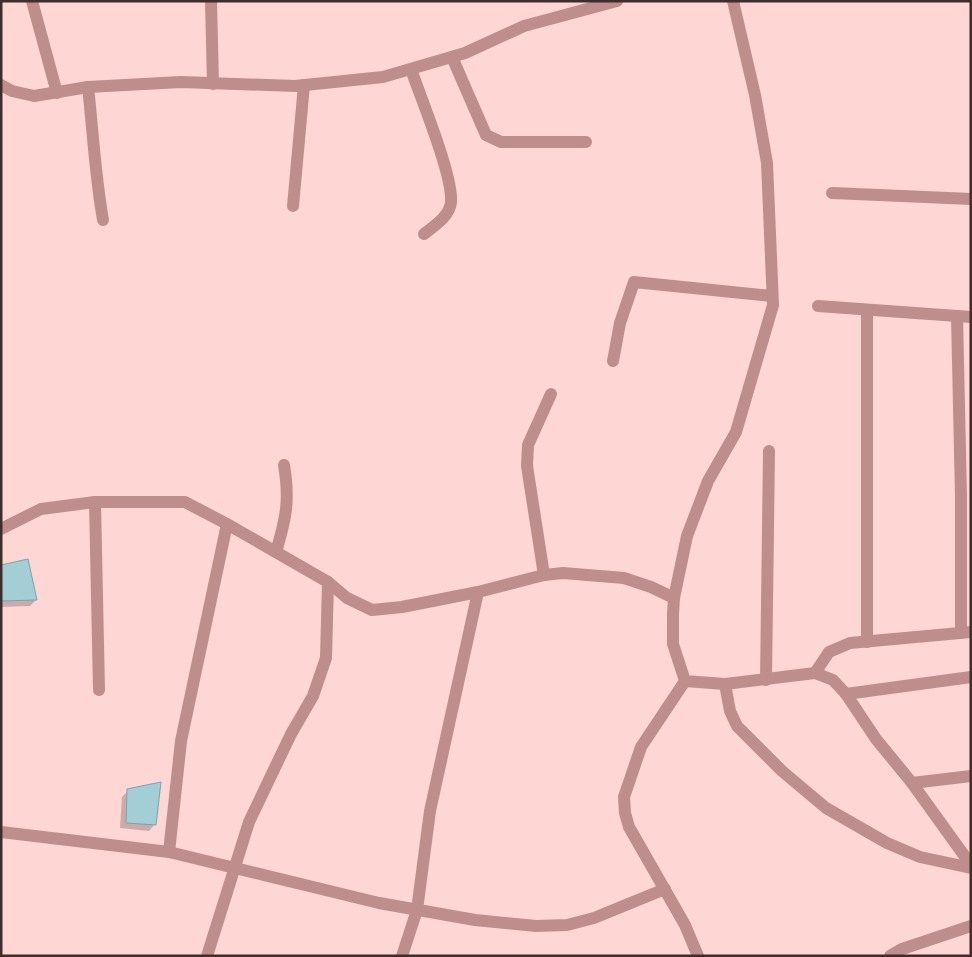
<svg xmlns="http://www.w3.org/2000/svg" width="972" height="957" font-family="'Libre Baskerville',serif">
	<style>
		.shadow { fill: #0003 }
		.building { fill: #a4ced5; stroke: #7aa3aa }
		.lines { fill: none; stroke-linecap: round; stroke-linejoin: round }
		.street { stroke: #be8e8c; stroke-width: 12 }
	</style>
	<rect width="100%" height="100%" fill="#fed6d4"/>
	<g class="shadow">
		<path d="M1 567 36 600 30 606 1 607Z"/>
		<path d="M128 791 155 824 149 831 120 828 122 797Z"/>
	</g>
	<g class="building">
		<path d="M28 559 37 600 1 601V565Z"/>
		<path d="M161 782 156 825 126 823 127 789Z"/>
	</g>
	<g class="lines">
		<g class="street">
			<path d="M32 1 57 93"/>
			<path d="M211 1 213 84"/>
			<path d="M733 1 755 95 767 163 773 305 736 432 708 481 687 536 674 598 673 614V644L685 681 725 684 815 673 833 680 846 694 876 739 912 783 971 865"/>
			<path d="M452 57 486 135 501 142H586"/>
			<path d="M411 69C421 99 453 175 451 202 450 216 434 226 424 234"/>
			<path d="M1 85 12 91 34 96 88 87 181 82 295 86 383 77 465 53 524 26 617 1"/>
			<path d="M88 87C93 132 95 175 103 220"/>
			<path d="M832 193 971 199"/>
			<path d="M293 206 304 85"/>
			<path d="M818 306 971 317"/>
			<path d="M867 310V642"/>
			<path d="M957 316 961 497V633"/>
			<path d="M613 361 620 323 634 282 772 296"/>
			<path d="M95 502 99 690"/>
			<path d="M1 529 41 509 95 502H185L227 524 328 582 347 598 372 610 402 607 478 592 544 575 563 573 624 578 651 587 674 598"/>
			<path d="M276 552C286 518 290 501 284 465"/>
			<path d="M544 575 527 466 528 445 551 394"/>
			<path d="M815 673 829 652 850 643 971 632"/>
			<path d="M766 680 769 451"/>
			<path d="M685 681 641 747 624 797 625 813 629 827 685 925 698 956"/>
			<path d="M725 684 730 711 737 726 782 771 826 808 887 843 920 857 971 868"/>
			<path d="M846 694 971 677"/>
			<path d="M912 783 971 776"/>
			<path d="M1 832 169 852 379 903 475 920 536 926 567 925 594 918 665 889"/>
			<path d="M169 852 181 741 227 524"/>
			<path d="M207 956 249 822 291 734 313 696 326 658 328 582"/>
			<path d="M402 956 417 910 430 811 478 592"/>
			<path d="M890 956 902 949 971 926"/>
		</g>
	</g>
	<rect width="972" height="957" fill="none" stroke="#3d2e2d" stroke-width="5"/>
</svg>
